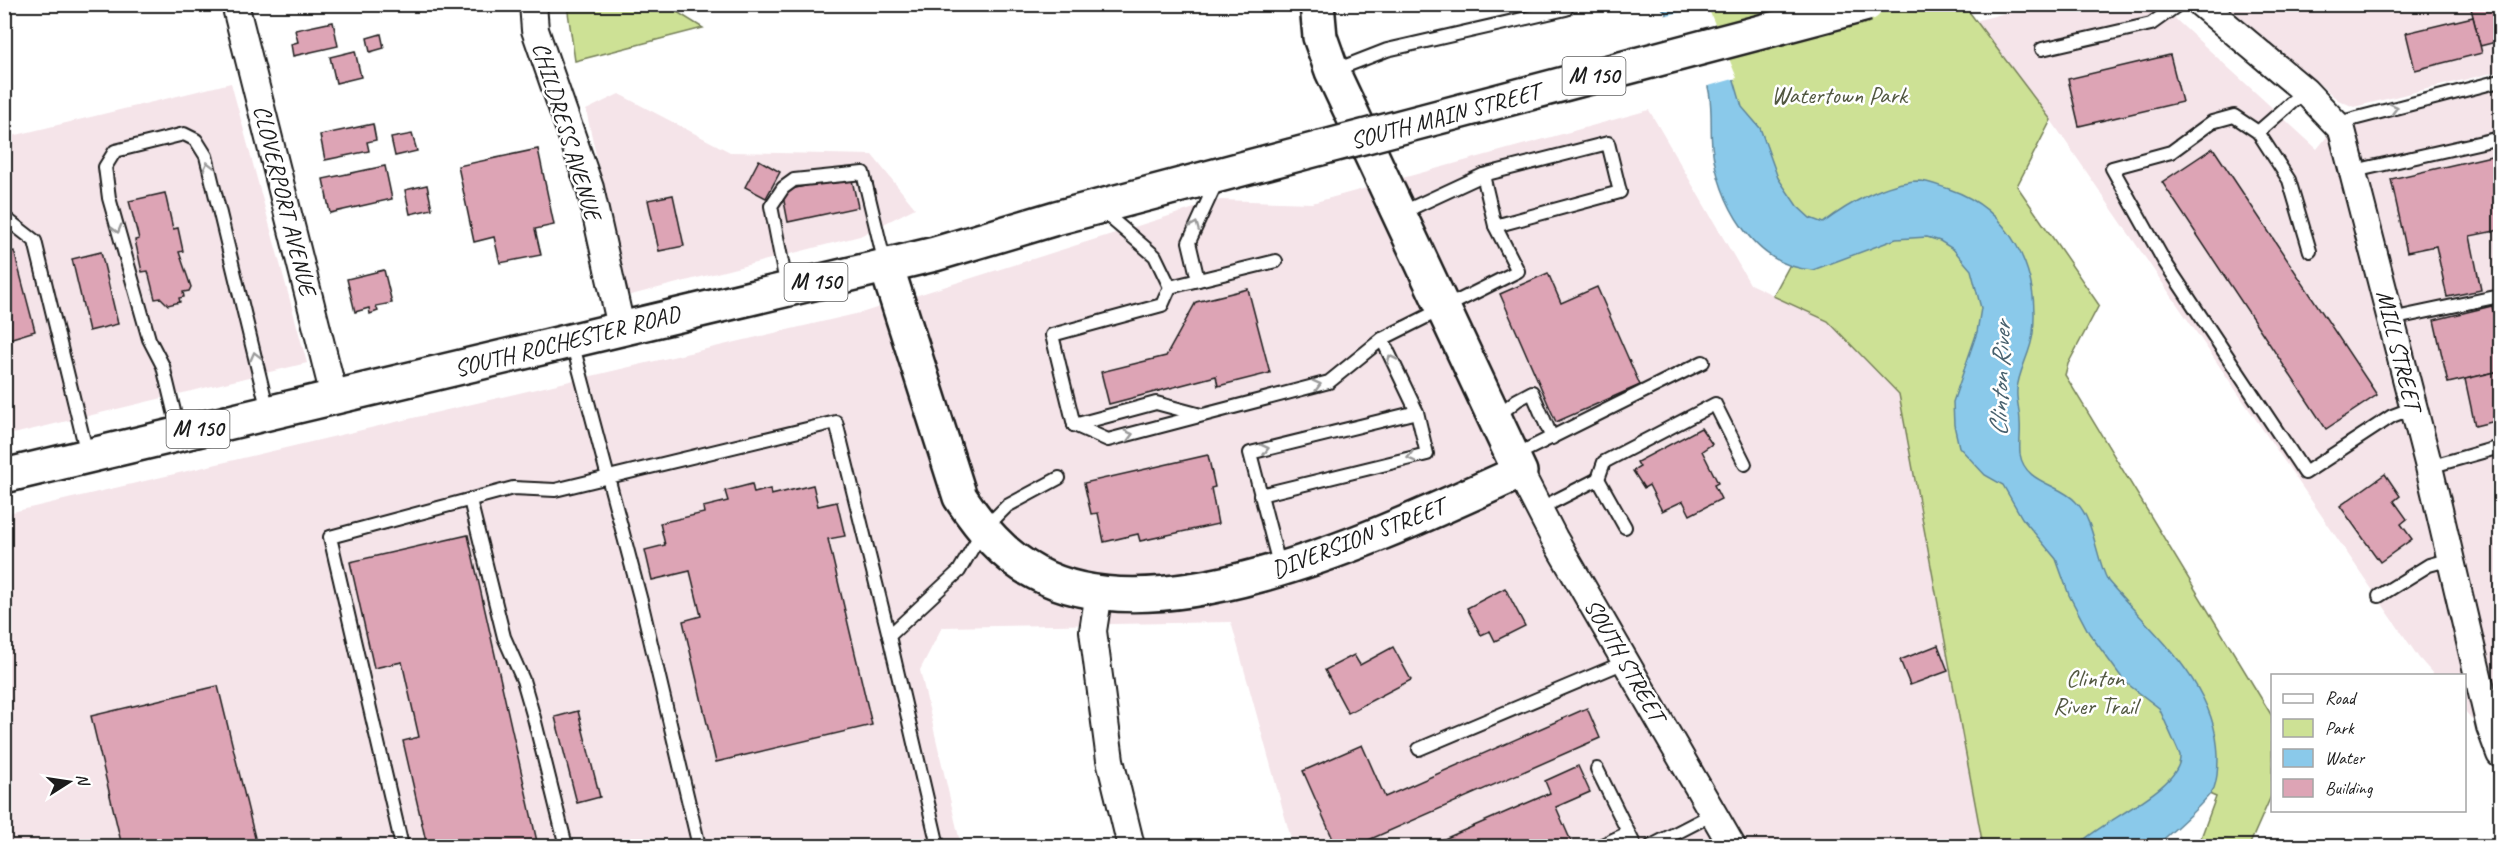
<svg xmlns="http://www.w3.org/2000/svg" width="2505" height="851" font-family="Caveat,sans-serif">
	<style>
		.built { fill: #f5e4e9 }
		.green { fill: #cde195; stroke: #747e58; stroke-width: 1.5 }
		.water { fill: #8ac9ea; stroke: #5e8498; stroke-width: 1.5 }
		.pier { fill: #fff }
		.building { fill: #dda4b5; stroke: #1c1c1c; stroke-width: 1.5 }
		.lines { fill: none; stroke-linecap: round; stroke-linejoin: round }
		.lane-casing { stroke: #1c1c1c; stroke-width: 16 }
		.street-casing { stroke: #1c1c1c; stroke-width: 30 }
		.secondary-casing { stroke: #1c1c1c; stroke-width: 38 }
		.primary-casing { stroke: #1c1c1c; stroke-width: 38 }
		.lane { stroke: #fff; stroke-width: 12 }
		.street { stroke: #fff; stroke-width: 26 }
		.secondary { stroke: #fff; stroke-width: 33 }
		.primary { stroke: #fff; stroke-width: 33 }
		.primary-bridge-casing { stroke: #1c1c1c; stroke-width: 38; stroke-linecap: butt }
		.primary-bridge { stroke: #fff; stroke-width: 33 }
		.oneway { stroke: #999 }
		.labels { text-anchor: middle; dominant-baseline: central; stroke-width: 5; stroke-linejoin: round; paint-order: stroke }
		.shield { fill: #fff; stroke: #606060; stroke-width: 1.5 }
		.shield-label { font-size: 22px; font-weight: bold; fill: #1c1c1c }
		.park-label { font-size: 24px; fill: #515740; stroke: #fff }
		.street-label { font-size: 24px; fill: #1c1c1c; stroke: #fff }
		.water-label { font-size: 26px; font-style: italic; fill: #48616e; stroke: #fff }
	</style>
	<rect width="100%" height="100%" fill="#fff"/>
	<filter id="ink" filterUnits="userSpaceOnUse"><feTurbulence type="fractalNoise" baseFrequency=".0167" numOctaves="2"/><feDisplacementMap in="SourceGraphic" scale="12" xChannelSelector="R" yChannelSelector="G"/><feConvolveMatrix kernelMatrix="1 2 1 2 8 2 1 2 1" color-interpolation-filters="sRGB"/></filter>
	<g filter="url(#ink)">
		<g class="built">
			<path d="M2036 5H2160L2317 149 2338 123 2500 81V753L2465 711 2464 676 2434 675 2419 658 2051 120 1975 21Z"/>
			<path d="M2226 5H2500V71L2354 107 2338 100Z"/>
			<path d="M231 83 307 363 5 436 4 138Z"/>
			<path d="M619 94 730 152 872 155 915 208 860 236 627 296 586 110Z"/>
			<path d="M1649 110 1750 284 1828 321 1899 394 1983 846H1293L1231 622 942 627 920 670 961 846H5L4 514 864 312 1220 200 1312 203Z"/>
		</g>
		<g class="green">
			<path d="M567 5H674L677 12 703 28 575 61Z"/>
			<path d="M1679 5H1964L2051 120 2017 186 2099 305 2068 364 2065 375 2272 716V794L2249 846H2198L2216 797 2195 788 2127 846H1983L1899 394 1828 321 1773 296 1795 255 1791 201Z"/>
		</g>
		<path class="water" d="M1660 5H1703L1734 80 1742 107 1760 128 1778 178 1797 206 1810 218 1823 223C1848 204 1886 182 1918 181 1928 181 1939 186 1949 189 2010 210 2040 270 2033 333 2031 353 2018 371 2017 390 2016 400 2020 411 2020 422 2021 432 2019 443 2020 454 2025 484 2059 483 2076 502 2095 521 2095 557 2108 581 2152 633 2216 682 2218 756 2218 767 2218 778 2214 788 2207 802 2169 834 2156 846H2077C2099 821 2183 789 2180 755L2159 708 2125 682 2089 633 2069 595 2056 559 2022 518 2003 485 1985 475 1959 447 1954 425 1953 402 1977 332 1981 308 1971 270 1953 249 1940 241 1927 237 1896 239 1813 270C1753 267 1718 201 1712 146 1710 128 1713 105 1708 87 1704 71 1671 20 1660 5Z"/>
		<path class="pier" d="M1707 5 1737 78 1705 87 1664 16Z"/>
		<g class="building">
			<path d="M2470 4H2500V41L2480 46Z"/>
			<path d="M2473 17 2482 53 2415 70 2406 33Z"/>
			<path d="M333 22 338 46 293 56 291 44 298 42 295 30Z"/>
			<path d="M381 34 384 48 370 52 367 38Z"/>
			<path d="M355 51 361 77 336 83 330 57Z"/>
			<path d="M2170 55 2182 102 2079 126 2068 79Z"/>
			<path d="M373 124 376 140 367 142 369 151 325 160 320 135Z"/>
			<path d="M412 134 417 151 395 156 391 138Z"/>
			<path d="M2213 148 2377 395 2326 429 2162 182Z"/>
			<path d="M538 149 554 225 535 229 541 255 500 263 494 237 474 242 458 166Z"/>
			<path d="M2500 154V230L2470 236 2481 290 2447 297 2436 246 2407 252 2391 179Z"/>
			<path d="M759 160 780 172 766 198 745 187Z"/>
			<path d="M385 166 392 199 330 213 323 179Z"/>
			<path d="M846 177 852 180 858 207 788 222 783 196 787 190Z"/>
			<path d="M427 185 432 209 410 214 405 190Z"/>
			<path d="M165 193 173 229 178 228 183 251 179 252 191 287 189 291 183 292 184 297 179 298 180 302 168 305 161 298 155 299 148 271 142 272 135 240 139 239 129 201Z"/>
			<path d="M673 195 684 246 659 251 648 200Z"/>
			<path d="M9 250V252L14 251 35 331 9 339 4 338V251Z"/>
			<path d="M101 252 118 324 89 331 72 259Z"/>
			<path d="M384 270 392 303 376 306 378 311 370 314 369 308 355 312 347 279Z"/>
			<path d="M1548 273 1561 303 1597 287 1640 385 1556 422 1500 294Z"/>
			<path d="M1248 289 1270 373 1218 386 1216 376 1109 404 1101 372 1166 356 1196 302Z"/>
			<path d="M2492 306 2497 328 2500 327V371L2448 383 2434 320Z"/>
			<path d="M2500 371V420L2475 426 2465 379Z"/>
			<path d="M1701 428 1712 444 1702 451 1718 483 1714 485 1721 499 1690 515 1683 501 1662 511 1649 485 1644 488 1633 471 1640 467 1637 462Z"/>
			<path d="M1208 455 1215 487 1211 488 1218 524 1140 541 1138 534 1104 542 1098 513 1091 514 1084 483Z"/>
			<path d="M2385 474 2400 496 2394 501 2407 519 2401 524 2412 539 2380 562 2340 506Z"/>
			<path d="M752 484 754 493 770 489 771 495 813 485 818 506 837 502 845 536 828 539 872 725 716 762 683 621 701 616 690 571 652 580 645 550 665 545 660 523 704 513 703 507 728 501 725 491Z"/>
			<path d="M2500 505V540L2493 507Z"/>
			<path d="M468 535 538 846H427L403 741 419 737 402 662 374 668 350 562Z"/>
			<path d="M1505 588 1525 626 1495 641 1490 631 1481 635 1467 608Z"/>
			<path d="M1938 645 1948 671 1910 685 1900 660Z"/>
			<path d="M1393 647 1411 680 1348 713 1325 670 1354 655 1360 665Z"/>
			<path d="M218 686 257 846H122L91 716Z"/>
			<path d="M1587 708 1600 738 1355 846H1336L1303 771 1362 745 1385 797Z"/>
			<path d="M578 711 600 797 577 803 555 717Z"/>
			<path d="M1578 766 1590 792 1556 807 1573 846H1428L1550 793 1545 781Z"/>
		</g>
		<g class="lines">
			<g class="lane-casing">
				<g id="lane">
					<path d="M2042 49 2151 24 2179 4"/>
					<path d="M1333 71 1387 50 1566 9"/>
					<path d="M2305 91 2258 132 2289 180 2310 251"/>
					<path d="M2338 123 2500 81"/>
					<path d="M2258 132 2234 116 2212 122 2171 152 2112 168 2164 261 2305 473 2392 416 2413 408"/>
					<path d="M2354 171 2500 138"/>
					<path d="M1401 213 1483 175 1608 143 1620 192 1495 226"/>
					<path d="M4 217 35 241 87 454"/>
					<path d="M1198 280 1189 242 1217 181"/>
					<path d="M1170 287 1276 261"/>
					<path d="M787 288 771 206 783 188 794 180 863 173 885 264"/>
					<path d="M2391 319 2500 296"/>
					<path d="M572 342 641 601 699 846"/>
					<path d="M1417 412 1382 339 1518 271 1495 226 1483 175"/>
					<path d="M1495 418 1517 400 1532 392 1552 438"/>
					<path d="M1074 425 1052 335 1162 305 1170 287 1155 256 1101 210"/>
					<path d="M1074 425 1108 440 1329 382 1382 339"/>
					<path d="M1074 425 1156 403 1201 415"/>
					<path d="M179 432 163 366 149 339 109 198 105 167 115 151 184 134 196 140 206 156 268 411"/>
					<path d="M1514 456 1703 362"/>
					<path d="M2429 467 2500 447"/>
					<path d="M1598 479 1604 462 1715 404 1745 464"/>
					<path d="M1260 495 1427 454 1417 412 1250 453 1280 568"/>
					<path d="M470 500 504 637 523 680 534 718 566 846"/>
					<path d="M1539 509 1598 479 1625 527"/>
					<path d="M2379 596 2429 565 2451 559"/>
					<path d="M1419 749 1625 662"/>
					<path d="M1597 769 1635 846"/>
					<path d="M402 846 330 537 513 488 555 490 836 422 889 636"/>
					<path d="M938 846 889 636 959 571 983 530 1007 506 1059 478"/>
					<path d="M1600 846 1628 833"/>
					<path d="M1651 846 1713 814"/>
				</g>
			</g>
			<g class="street-casing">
				<g id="street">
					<path d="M235 4 334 396"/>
					<path d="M533 4 535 30 590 188 621 327"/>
					<path d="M2201 4 2305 91 2342 130 2429 467 2490 727 2500 754"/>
					<path d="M1520 472 1554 538 1732 846"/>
					<path d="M1099 592 1093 631 1110 760 1131 846"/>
				</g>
			</g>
			<g class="secondary-casing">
				<path id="secondary" d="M886 265 960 497C981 528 1002 555 1036 573 1164 643 1399 526 1520 472L1332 71 1320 37 1317 4"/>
			</g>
			<g class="primary-casing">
				<path id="primary" d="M4 476 935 254 1056 218 1321 148"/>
			</g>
			<use href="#lane" class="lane"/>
			<use href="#street" class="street"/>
			<use href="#secondary" class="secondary"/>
			<use href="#primary" class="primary"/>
			<g class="primary-bridge-casing">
				<path id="primary-bridge" d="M1321 148 1867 4"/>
			</g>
			<use href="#primary-bridge" class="primary-bridge"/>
		</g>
		<defs><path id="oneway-chevron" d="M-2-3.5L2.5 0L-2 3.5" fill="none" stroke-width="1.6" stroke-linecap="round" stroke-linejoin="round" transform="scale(1.5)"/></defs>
		<g class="oneway">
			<use href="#oneway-chevron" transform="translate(2394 108) rotate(-14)"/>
			<use href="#oneway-chevron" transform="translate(208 166) rotate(-104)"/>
			<use href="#oneway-chevron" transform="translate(1195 226) rotate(-68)"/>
			<use href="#oneway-chevron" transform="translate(117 229) rotate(74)"/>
			<use href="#oneway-chevron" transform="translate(255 356) rotate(-104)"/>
			<use href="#oneway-chevron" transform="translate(1391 359) rotate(-116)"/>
			<use href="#oneway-chevron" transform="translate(1317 385) rotate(-15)"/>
			<use href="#oneway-chevron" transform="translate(1129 435) rotate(-15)"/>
			<use href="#oneway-chevron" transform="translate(1265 449) rotate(-14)"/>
			<use href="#oneway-chevron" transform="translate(1411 457) rotate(166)"/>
		</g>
	</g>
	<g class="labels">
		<g class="shield">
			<rect x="1562.5" y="57" width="63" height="38" rx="4.5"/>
			<rect x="784.5" y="263" width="63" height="38" rx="4.5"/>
			<rect x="166.5" y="410" width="63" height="38" rx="4.5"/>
		</g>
		<g class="shield-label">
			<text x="1594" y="76">M 150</text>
			<text x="816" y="282">M 150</text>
			<text x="198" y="429">M 150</text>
		</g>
		<g class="park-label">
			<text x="1839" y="95">Watertown Park</text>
			<text x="2095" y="678">Clinton<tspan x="2095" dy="28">River Trail</tspan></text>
		</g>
		<g class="street-label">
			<text transform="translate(1445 116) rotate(-15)">SOUTH MAIN STREET</text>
			<text transform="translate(567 131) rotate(73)">CHILDRESS AVENUE</text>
			<text transform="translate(285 200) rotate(76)">CLOVERPORT AVENUE</text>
			<text transform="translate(567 341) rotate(-14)">SOUTH ROCHESTER ROAD</text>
			<text transform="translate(2399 350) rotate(76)">MILL STREET</text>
			<text transform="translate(1358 538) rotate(-21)">DIVERSION STREET</text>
			<text transform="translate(1625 660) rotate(60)">SOUTH STREET</text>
		</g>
		<g class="water-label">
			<text transform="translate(2000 379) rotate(-88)">Clinton River</text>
		</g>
	</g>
	<rect width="2505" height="851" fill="none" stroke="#fff" stroke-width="24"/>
	<rect x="12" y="12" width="2481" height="827" fill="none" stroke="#1c1c1c" stroke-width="2" filter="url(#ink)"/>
	<rect x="2271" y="674" width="195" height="138" fill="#ffffff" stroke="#a4a4a4" stroke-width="1.5"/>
	<rect x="2283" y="694" width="30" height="9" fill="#ffffff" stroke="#a4a4a4" stroke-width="1.5"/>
	<text x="2325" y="704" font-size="18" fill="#1c1c1c">Road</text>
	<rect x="2283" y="719" width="30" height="18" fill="#cde195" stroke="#a4a4a4" stroke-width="1.5"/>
	<text x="2325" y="734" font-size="18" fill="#1c1c1c">Park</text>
	<rect x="2283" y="749" width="30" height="18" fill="#8ac9ea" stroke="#a4a4a4" stroke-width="1.5"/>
	<text x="2325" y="764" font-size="18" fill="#1c1c1c">Water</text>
	<rect x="2283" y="779" width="30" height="18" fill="#dda4b5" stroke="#a4a4a4" stroke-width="1.5"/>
	<text x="2325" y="794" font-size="18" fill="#1c1c1c">Building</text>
	<g transform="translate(69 782) rotate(78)" stroke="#ffffff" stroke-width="4.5" paint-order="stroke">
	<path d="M0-4.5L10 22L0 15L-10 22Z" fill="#1c1c1c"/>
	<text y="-9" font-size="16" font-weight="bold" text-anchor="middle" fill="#1c1c1c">N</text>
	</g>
</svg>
